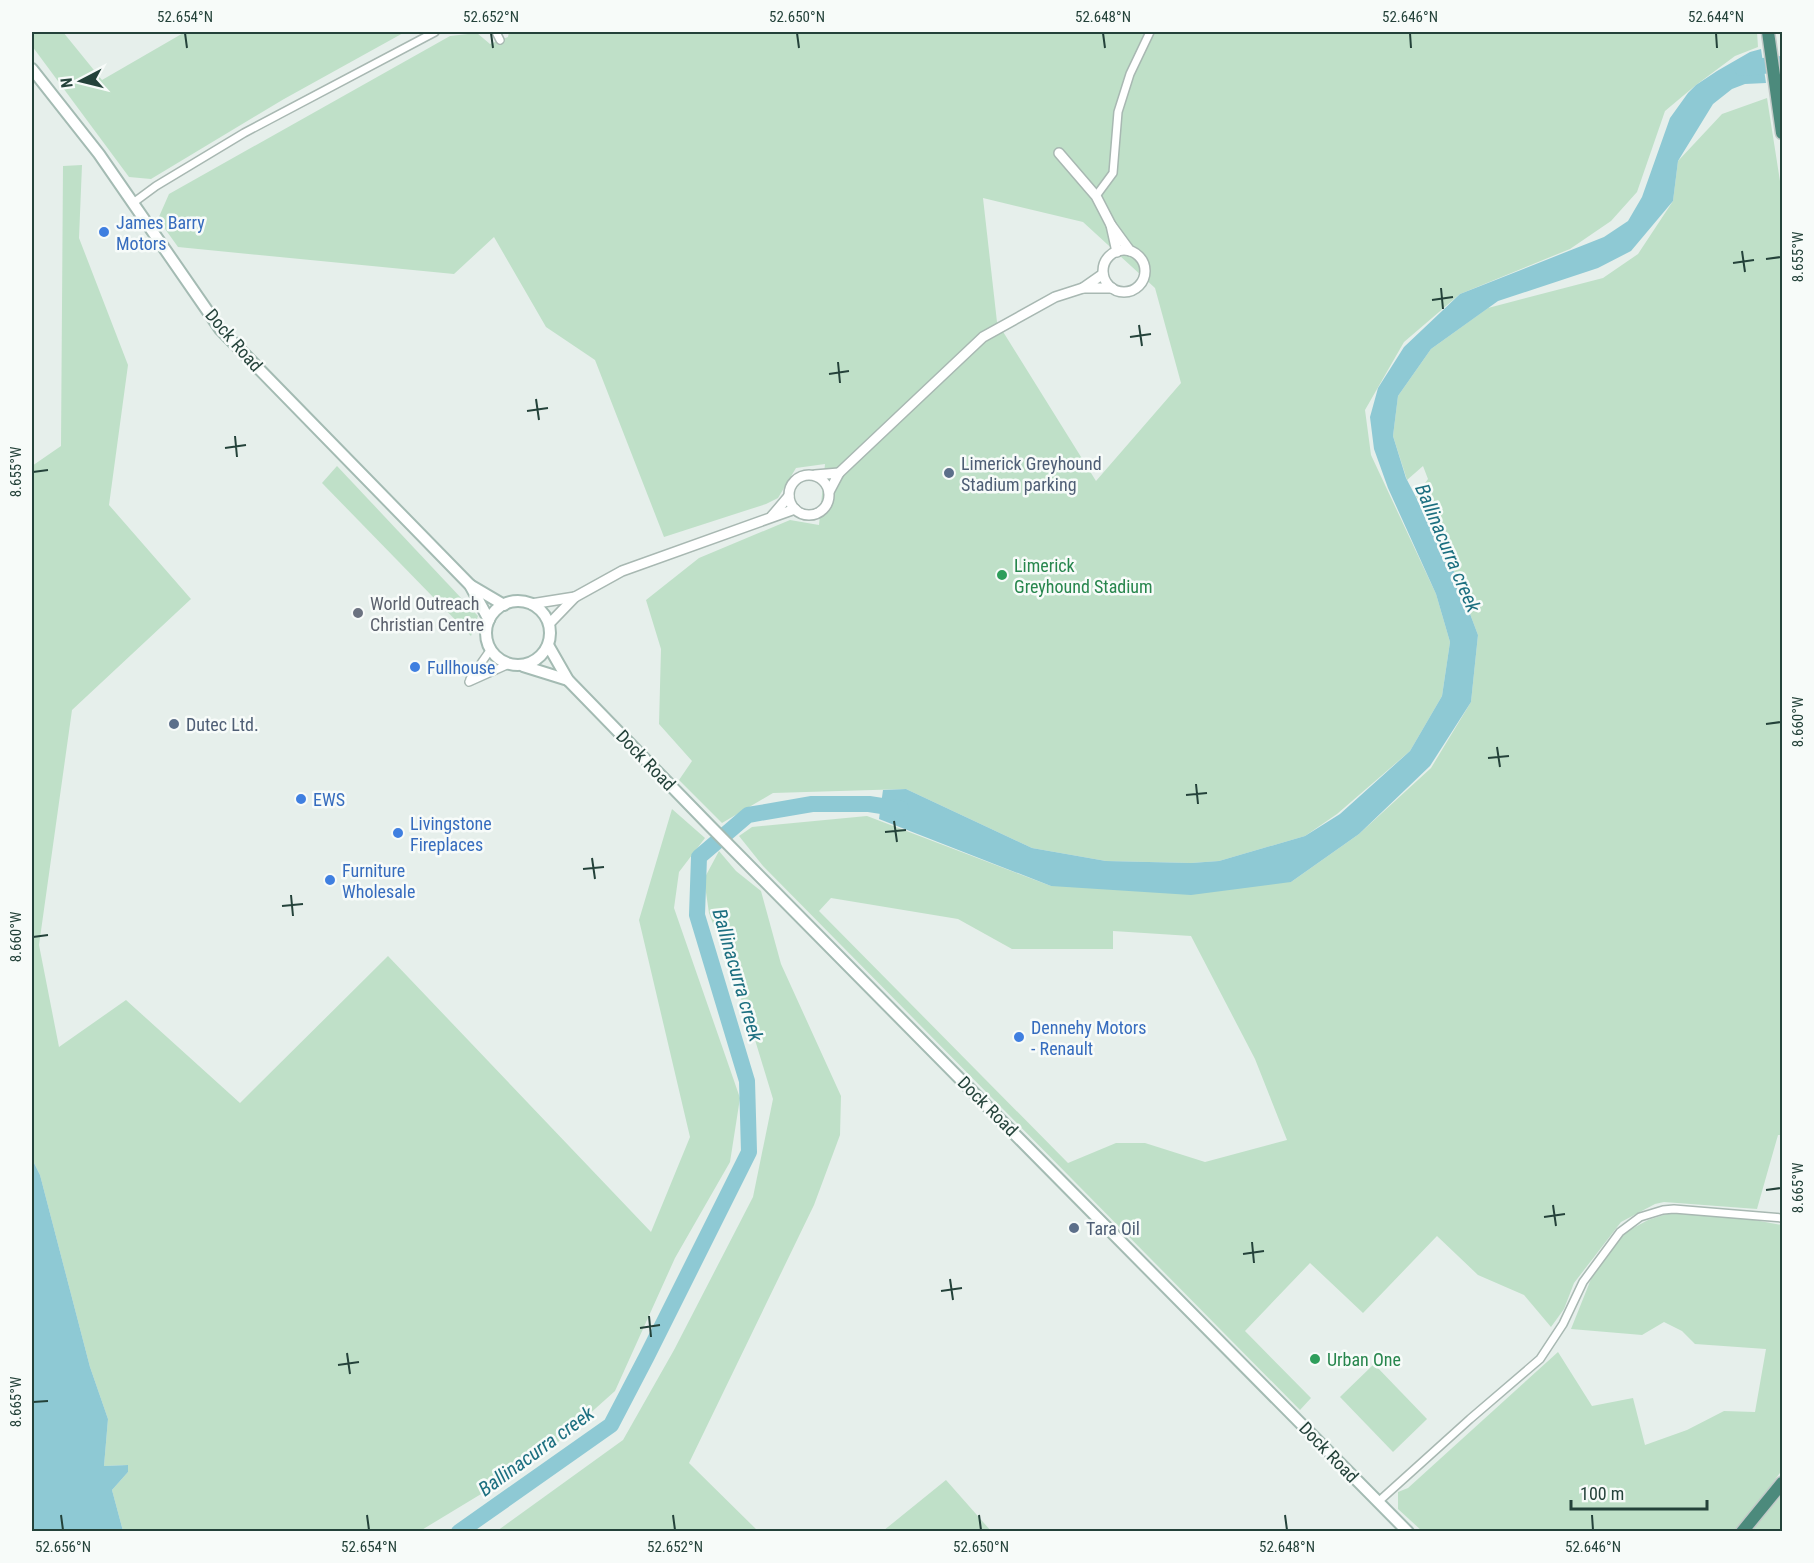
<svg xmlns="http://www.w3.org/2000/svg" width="1814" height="1563" font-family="'Roboto Condensed',sans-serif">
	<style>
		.green { fill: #bfe0c8; fill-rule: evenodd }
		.water { fill: #8ec9d4 }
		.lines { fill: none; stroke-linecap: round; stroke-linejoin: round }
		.river { stroke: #8ec9d4; stroke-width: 16 }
		.minor-casing { stroke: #a8b8b2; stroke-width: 10 }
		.tertiary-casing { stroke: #a8b8b2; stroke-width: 12 }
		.secondary-casing { stroke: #a4bbb3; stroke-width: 14 }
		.trunk-casing { stroke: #c2cac8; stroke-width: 15 }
		.minor { stroke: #fff; stroke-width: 7 }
		.tertiary { stroke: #fff; stroke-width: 9 }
		.secondary { stroke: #fff; stroke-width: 10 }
		.trunk { stroke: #4c8a7c; stroke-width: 12 }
		.ticks { fill: none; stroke: #24423a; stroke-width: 2 }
		.shop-dot { fill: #3f7fe0; stroke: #f7fbf9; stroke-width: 2 }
		.service-dot { fill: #5c6f8a; stroke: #f7fbf9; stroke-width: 2 }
		.leisure-dot { fill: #2e9e5b; stroke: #f7fbf9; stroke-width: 2 }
		.worship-dot { fill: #6b7280; stroke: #f7fbf9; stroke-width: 2 }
		.labels { text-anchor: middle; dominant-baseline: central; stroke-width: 5; stroke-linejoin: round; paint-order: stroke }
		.shop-label { font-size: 18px; fill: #366cbe; stroke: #f7fbf9; text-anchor: start }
		.street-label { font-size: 18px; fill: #24423a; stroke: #f7fbf9 }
		.service-label { font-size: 18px; fill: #4e5e75; stroke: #f7fbf9; text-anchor: start }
		.leisure-label { font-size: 18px; fill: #27864d; stroke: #f7fbf9; text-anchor: start }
		.worship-label { font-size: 18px; fill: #5b616d; stroke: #f7fbf9; text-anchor: start }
		.water-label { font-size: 20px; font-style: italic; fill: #1c6f80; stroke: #f7fbf9 }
		.neatline { fill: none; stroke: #24423a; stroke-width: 2 }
		.ticks-label { font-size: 15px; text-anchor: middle; fill: #24423a }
	</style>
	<rect width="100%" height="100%" fill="#e6efeb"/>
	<g class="green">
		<path d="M32 32H63L102 80 185 32H405L284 99 151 179 129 177 32 46Z"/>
		<path d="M509 32H1757L1758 47 1735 56 1696 85 1665 111 1637 192 1611 221 1570 249 1460 294 1404 342 1365 410 1371 455 1436 594 1450 642 1442 696 1410 751 1337 814 1305 836 1219 861 1191 863 1106 861 1032 848 906 789 773 793 722 823 679 780 692 761 659 724 661 649 646 600 699 558 790 520 819 525 825 464 796 468 778 498 766 504 664 537 595 360 546 327 494 237 454 274 178 247 158 219 169 194 450 36 477 33 490 44 508 37ZM983 198 1083 222 1155 288 1181 383 1096 481 997 322Z"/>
		<path d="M1767 98 1782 194V1135H1778L1757 1209 1664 1202 1655 1204 1621 1222 1574 1283 1564 1309 1551 1327 1524 1295 1478 1275 1437 1236 1363 1313 1310 1263 1245 1331 1311 1398 1300 1410 763 866 739 836 752 827 867 816 1051 886 1291 882 1359 834 1431 768 1471 702 1478 635 1452 566 1416 496 1428 479 1423 466 1407 480 1393 436 1398 396 1431 349 1488 308 1603 278 1638 254 1673 201 1678 161 1722 114ZM831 898 958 919 1012 949H1113V931L1191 936 1255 1059 1287 1140 1205 1162 1145 1143H1116L1068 1163 819 911Z"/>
		<path d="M82 165 79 238 128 365 109 505 191 599 72 710 39 945 59 1047 126 1000 240 1103 388 956 651 1232 690 1137 639 920 672 809 705 838 679 872 674 908 740 1098 730 1162 675 1258 615 1391 539 1459 420 1531H123L112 1490 128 1472 127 1465 104 1466 108 1419 90 1367 40 1175 32 1159V466L61 446 63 166Z"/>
		<path d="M337 466 478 616 471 636 322 483Z"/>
		<path d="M719 851 736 871 761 891 781 964 841 1096 840 1135 814 1205 689 1463 758 1531H497L623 1440 674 1350 753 1197 773 1099 749 1020 709 913 704 879Z"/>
		<path d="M1670 1213 1749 1219 1782 1225V1470L1750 1515 1735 1531H1422L1398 1509V1492L1408 1488 1558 1352 1592 1406 1633 1398 1645 1445 1687 1430 1724 1411 1755 1412 1766 1349 1695 1344 1682 1331 1664 1322 1642 1335 1571 1329 1593 1274 1626 1232 1648 1220Z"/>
		<path d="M1374 1364 1427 1419 1393 1452 1340 1397Z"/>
		<path d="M946 1480 991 1531H883Z"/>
		<path d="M1782 1495V1526L1780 1531H1750Z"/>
	</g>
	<g class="water">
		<path d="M1761 49 1766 83 1745 84 1732 89 1713 104 1678 161 1673 201 1631 251 1598 268 1498 301 1431 349 1398 396 1393 436 1406 478 1452 566 1478 635 1471 702 1430 766 1359 834 1291 882 1191 895 1051 886 879 819 883 790 906 789 1032 848 1106 861 1191 863 1219 861 1305 836 1340 814 1410 751 1442 696 1450 642 1436 594 1388 488 1374 449 1370 417 1378 388 1404 347 1460 294 1604 237 1628 221 1642 197 1670 118 1688 93 1696 85 1717 71 1750 52Z"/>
		<path d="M32 1159 40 1175 90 1367 108 1419 104 1466 128 1465V1472L112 1490 123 1531H32Z"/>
	</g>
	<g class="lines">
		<g class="river">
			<path d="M1742 68 1782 64"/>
			<path d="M459 1532 611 1425 647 1356 749 1152 747 1081 697 915 699 857 748 815 812 804H869L901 809"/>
		</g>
		<g class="minor-casing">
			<g id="minor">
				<path d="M496 32 500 40"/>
				<path d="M1096 196 1113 173 1118 112 1130 74 1150 32"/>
				<path d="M133 203 156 186 244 133 435 32"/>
				<path d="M470 679 491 649"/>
				<path d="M469 682 509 664"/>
				<path d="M1378 1502 1470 1419 1540 1359 1563 1324 1583 1282 1620 1232 1640 1217 1663 1210 1674 1209 1782 1218"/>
			</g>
		</g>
		<g class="tertiary-casing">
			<g id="tertiary">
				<path d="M1059 153 1096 196 1111 225"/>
				<circle cx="1124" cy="271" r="21"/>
				<path d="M1117 252 1111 225 1130 251"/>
				<path d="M1103 274 1083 288H1112"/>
				<path d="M839 473 983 337 1055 297 1083 288"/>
				<path d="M815 475 839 473 829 492"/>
				<circle cx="809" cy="495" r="20"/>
				<path d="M772 516 789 496"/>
				<path d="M531 604 575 597"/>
				<path d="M549 624 575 597 622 571 795 509"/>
			</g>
		</g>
		<g class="secondary-casing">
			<g id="secondary">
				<path d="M32 69 99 154 220 329 470 585 489 620"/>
				<path d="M470 585 504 605"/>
				<circle cx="518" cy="633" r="32"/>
				<path d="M548 645 568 680 710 826 1408 1532"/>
				<path d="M523 666 568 680"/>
			</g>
		</g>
		<g class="trunk-casing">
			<g id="trunk">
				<path d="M1768 32 1782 133"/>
				<path d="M1742 1532 1782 1483"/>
			</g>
		</g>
		<use href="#minor" class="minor"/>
		<use href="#tertiary" class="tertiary"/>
		<use href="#secondary" class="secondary"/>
		<use href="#trunk" class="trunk"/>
	</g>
	<path class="ticks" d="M185 33 187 48M491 33 493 48M797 33 799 48M1103 33 1105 48M1410 33 1411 48M1716 33 1717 48M1742 251 1745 272M1766 259 1781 257M1733 263 1754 260M1441 288 1443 309M1432 300 1453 297M1139 325 1142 346M1130 337 1151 334M838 362 840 383M829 374 849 371M536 399 539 420M527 411 548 408M235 436 237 457M225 448 246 445M33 472 48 470M1766 724 1781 722M1497 747 1500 767M1488 758 1509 756M1196 784 1198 804M1186 795 1207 793M894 821 897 842M885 832 906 830M592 858 595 879M583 869 604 867M291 895 293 916M282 906 303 904M33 937 48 935M1766 1190 1781 1188M1553 1205 1556 1226M1544 1217 1565 1214M1252 1242 1254 1263M1243 1254 1264 1251M950 1279 953 1300M941 1291 962 1288M649 1316 651 1337M640 1328 660 1325M347 1353 350 1374M338 1365 359 1362M33 1402 48 1401M61 1515 63 1530M367 1515 369 1530M673 1515 675 1530M979 1515 981 1530M1285 1515 1287 1530M1592 1515 1593 1530"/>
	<g class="shop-dot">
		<circle cx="104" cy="232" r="6"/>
		<circle cx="415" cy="667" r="6"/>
		<circle cx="301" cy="799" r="6"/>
		<circle cx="398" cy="833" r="6"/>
		<circle cx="330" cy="880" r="6"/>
		<circle cx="1019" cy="1037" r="6"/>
	</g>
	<g class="service-dot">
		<circle cx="949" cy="473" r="6"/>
		<circle cx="174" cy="724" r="6"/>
		<circle cx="1074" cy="1228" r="6"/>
	</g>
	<g class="leisure-dot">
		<circle cx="1002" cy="575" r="6"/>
		<circle cx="1315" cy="1359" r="6"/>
	</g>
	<circle class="worship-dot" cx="358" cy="613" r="6"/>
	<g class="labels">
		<g class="shop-label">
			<text x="116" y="222">James Barry<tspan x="116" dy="21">Motors</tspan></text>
			<text x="427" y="667">Fullhouse</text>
			<text x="313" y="799">EWS</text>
			<text x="410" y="823">Livingstone<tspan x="410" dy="21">Fireplaces</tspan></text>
			<text x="342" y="870">Furniture<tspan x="342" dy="21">Wholesale</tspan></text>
			<text x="1031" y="1027">Dennehy Motors<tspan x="1031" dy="21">- Renault</tspan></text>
		</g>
		<g class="street-label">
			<text transform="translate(234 340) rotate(49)">Dock Road</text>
			<text transform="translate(646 760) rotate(46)">Dock Road</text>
			<text transform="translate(988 1106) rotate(45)">Dock Road</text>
			<text transform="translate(1329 1452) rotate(46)">Dock Road</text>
		</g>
		<g class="service-label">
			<text x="961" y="463">Limerick Greyhound<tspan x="961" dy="21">Stadium parking</tspan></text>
			<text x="186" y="724">Dutec Ltd.</text>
			<text x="1086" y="1228">Tara Oil</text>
		</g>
		<g class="leisure-label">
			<text x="1014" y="565">Limerick<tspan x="1014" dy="21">Greyhound Stadium</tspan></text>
			<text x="1327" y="1359">Urban One</text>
		</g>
		<g class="worship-label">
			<text x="370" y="603">World Outreach<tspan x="370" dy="21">Christian Centre</tspan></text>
		</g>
		<g class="water-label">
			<text transform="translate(1448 548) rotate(67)">Ballinacurra creek</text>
			<text transform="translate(738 975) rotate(74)">Ballinacurra creek</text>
			<text transform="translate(536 1451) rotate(-36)">Ballinacurra creek</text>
		</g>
	</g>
	<rect width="1814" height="1563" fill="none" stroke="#f7fbf9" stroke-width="66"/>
	<g transform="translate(81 81) rotate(263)" stroke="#f7fbf9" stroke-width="4.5" paint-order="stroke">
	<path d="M0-4.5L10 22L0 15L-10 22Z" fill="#24423a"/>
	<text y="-9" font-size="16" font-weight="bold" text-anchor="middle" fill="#24423a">N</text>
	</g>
	<path d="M1571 1500v9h136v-9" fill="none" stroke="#24423a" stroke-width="3"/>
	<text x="1580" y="1500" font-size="18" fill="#24423a" stroke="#f7fbf9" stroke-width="4.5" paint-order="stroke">100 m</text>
	<rect x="33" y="33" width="1748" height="1497" class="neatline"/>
	<g class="ticks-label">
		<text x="185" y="22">52.654°N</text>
		<text x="491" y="22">52.652°N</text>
		<text x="797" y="22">52.650°N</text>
		<text x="1103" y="22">52.648°N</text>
		<text x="1410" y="22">52.646°N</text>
		<text x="1716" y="22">52.644°N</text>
		<text transform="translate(1798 257) rotate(-90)" y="5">8.655°W</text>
		<text transform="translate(16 472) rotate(-90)" y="5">8.655°W</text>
		<text transform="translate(1798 722) rotate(-90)" y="5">8.660°W</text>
		<text transform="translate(16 937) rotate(-90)" y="5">8.660°W</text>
		<text transform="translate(1798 1188) rotate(-90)" y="5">8.665°W</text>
		<text transform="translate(16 1402) rotate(-90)" y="5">8.665°W</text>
		<text x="63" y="1552">52.656°N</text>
		<text x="369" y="1552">52.654°N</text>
		<text x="675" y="1552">52.652°N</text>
		<text x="981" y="1552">52.650°N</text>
		<text x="1287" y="1552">52.648°N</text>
		<text x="1593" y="1552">52.646°N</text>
	</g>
</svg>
